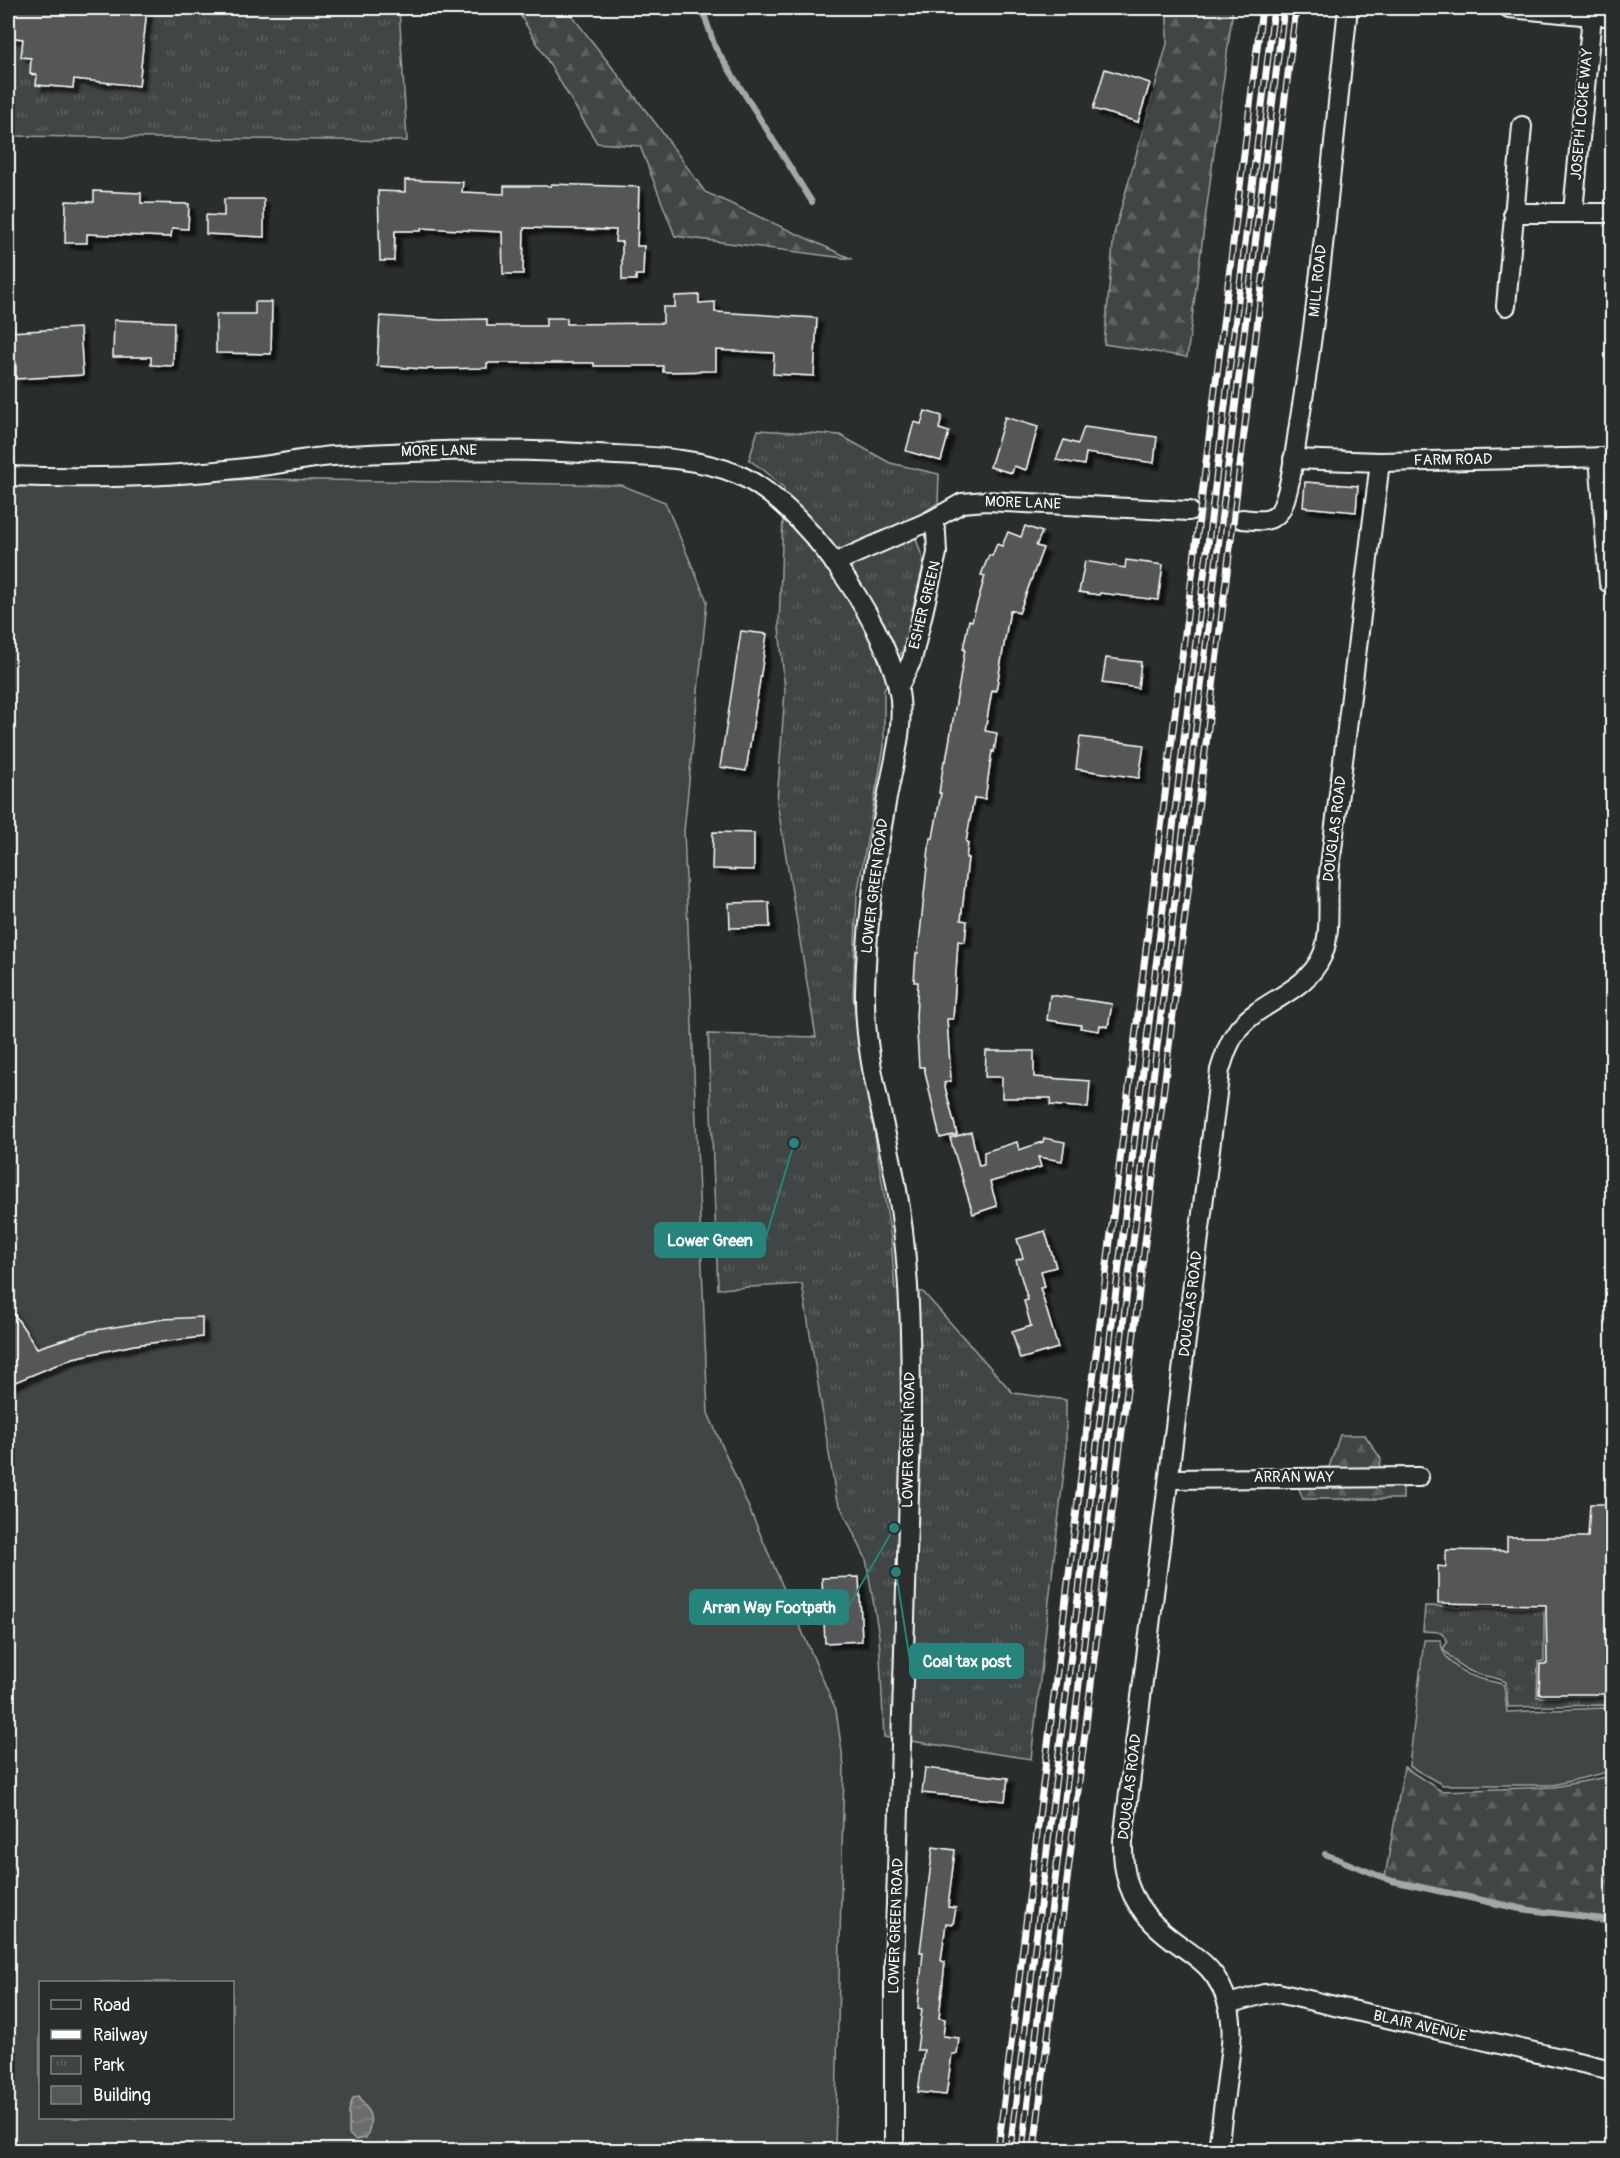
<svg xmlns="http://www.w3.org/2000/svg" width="1620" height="2158" font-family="Pangolin,sans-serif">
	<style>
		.grass { fill: #414445; stroke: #a0a2a2; stroke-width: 1.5; fill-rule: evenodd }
		.forest { fill: url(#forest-firs); stroke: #a0a2a2; stroke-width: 1.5 }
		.park { fill: url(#park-tufts); stroke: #a0a2a2; stroke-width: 1.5 }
		.water { fill: url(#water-waves); stroke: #a6a7a7; stroke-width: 1.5 }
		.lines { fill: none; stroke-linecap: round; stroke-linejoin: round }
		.stream { stroke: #a6a7a7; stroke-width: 6 }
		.building { fill: #555758; stroke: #fff; stroke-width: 1.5; filter: url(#shadow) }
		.minor-tunnel { stroke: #3f4243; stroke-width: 18; stroke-dasharray: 18 9; stroke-linecap: butt }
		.minor-casing { stroke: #fff; stroke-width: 22 }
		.minor { stroke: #2a2d2e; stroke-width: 18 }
		.rail-casing { stroke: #fff; stroke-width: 7 }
		.rail { stroke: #2a2d2e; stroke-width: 4.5; stroke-dasharray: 14; stroke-linecap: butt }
		.labels { text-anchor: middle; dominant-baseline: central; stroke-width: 5; stroke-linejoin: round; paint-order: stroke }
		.street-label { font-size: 15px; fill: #fff; stroke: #2a2d2e }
		.leader { fill: none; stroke: #27847c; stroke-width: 2 }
		.callout-dot { fill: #27847c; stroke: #2a2d2e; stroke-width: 2 }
		.callout { fill: #27847c; stroke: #27847c; stroke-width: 2 }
		.callout-label { font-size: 16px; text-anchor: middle; font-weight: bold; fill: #fff }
	</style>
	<defs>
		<pattern id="forest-firs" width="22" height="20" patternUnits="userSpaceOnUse" patternTransform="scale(1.5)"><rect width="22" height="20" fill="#414445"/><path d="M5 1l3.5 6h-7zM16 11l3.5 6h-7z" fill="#5e6061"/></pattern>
		<pattern id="park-tufts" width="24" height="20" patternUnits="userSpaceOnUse" patternTransform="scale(1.5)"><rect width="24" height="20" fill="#414445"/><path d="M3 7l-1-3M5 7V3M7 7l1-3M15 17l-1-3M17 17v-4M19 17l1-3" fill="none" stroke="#5e6061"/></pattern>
		<pattern id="water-waves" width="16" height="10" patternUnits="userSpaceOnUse" patternTransform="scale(1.5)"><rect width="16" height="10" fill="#6a6c6d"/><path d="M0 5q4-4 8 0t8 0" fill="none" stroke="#808283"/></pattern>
		<filter id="shadow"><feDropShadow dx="5.5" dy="5.5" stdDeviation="1.5" flood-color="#0009"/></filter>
	</defs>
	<rect width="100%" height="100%" fill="#2a2d2e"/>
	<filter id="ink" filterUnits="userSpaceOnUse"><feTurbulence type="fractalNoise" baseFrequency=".0167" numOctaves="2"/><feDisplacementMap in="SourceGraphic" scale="12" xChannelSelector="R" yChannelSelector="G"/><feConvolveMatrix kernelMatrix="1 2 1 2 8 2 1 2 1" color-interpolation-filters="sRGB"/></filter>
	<g filter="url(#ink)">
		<g class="grass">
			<path d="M258 479 621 485 665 502 707 601 684 831 708 1413 836 1710 844 1767 835 2150H8V487ZM40 1982H232V2118H40Z"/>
			<path d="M1424 1640H1441C1441 1658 1458 1671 1475 1677 1484 1681 1494 1681 1504 1685L1507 1712 1605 1708 1612 1710V1771L1553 1785H1443L1409 1766Z"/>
		</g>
		<g class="forest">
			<path d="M452 8H566L657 125 705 192 852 259 675 236 640 146 597 143 519 13Z"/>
			<path d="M1167 8H1233L1187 357 1104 344 1114 234 1167 44Z"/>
			<path d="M1340 1435H1365L1381 1459 1380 1468H1398L1403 1484V1499H1303L1299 1489 1303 1469 1329 1467Z"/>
			<path d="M1404 1767 1441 1791 1554 1787 1612 1776V1925L1385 1877Z"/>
		</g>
		<g class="park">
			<path d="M14 8H399L407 141 8 136V93Z"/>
			<path d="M758 430 840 435 890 463 939 474 938 503 915 518 916 539 924 562 903 649 884 690V747L857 895 853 997 891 1238 895 1289 923 1292 1013 1393 1066 1400V1453L1031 1759 884 1737 879 1636 866 1559 836 1497 802 1284 718 1289 708 1034 816 1037 777 802 785 691 779 626 784 488 765 471 749 460Z"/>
			<path d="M1425 1606 1544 1608V1661L1538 1662 1537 1697 1612 1696V1706L1606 1705 1508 1707 1506 1682C1497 1677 1488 1677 1478 1674 1463 1670 1453 1660 1443 1649L1448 1641 1441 1632 1423 1631Z"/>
		</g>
		<path class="water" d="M359 2096C370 2113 375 2118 366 2138L355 2140 349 2134V2110L353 2098Z"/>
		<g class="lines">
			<g class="stream">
				<path d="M702 8 715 47 812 202"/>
				<path d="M1325 1854 1392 1881 1520 1909 1612 1920"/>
			</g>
		</g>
		<g class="building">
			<path d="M8 8H147L139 86 74 79 73 88 36 85 37 75 30 74 31 58 21 57 23 39 8 37Z"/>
			<path d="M1105 69 1150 83 1138 122 1093 109Z"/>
			<path d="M405 180 463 182 462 192 504 194V186H551V184L639 187 637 246H644L643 275H636V280H622V242H615L616 230 524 228 523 274H503L502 232 421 228V231H395L394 261H380L378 191 405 192Z"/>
			<path d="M94 191 141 193V203L189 204 188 229 172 228 171 237 87 234V243H65L66 201 94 202Z"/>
			<path d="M224 199H264V237L206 234V215L224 216Z"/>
			<path d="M699 295V303L715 302V312L817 318 814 376 773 374 774 353 716 350V371L663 372V366H594V363H487V368L425 369 377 366 380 316 440 320 487 319V326H546V318H567V324L663 323V307H675V296Z"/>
			<path d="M255 302H272L271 354 216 353V314H255Z"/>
			<path d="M114 320 174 322 173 366 151 365V357H113Z"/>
			<path d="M80 328 83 375 16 379V362H11L9 332Z"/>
			<path d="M925 411 942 416 939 429 949 432 941 461 906 451 914 422 921 424Z"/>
			<path d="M1005 417 1038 427 1026 470 1014 466 1012 473 990 467Z"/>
			<path d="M1084 427 1157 437 1154 463 1086 453 1084 465 1056 460 1064 440 1078 444Z"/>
			<path d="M1305 482 1358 486 1356 512 1303 507Z"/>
			<path d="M1025 526 1042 532 1036 546 1043 548 1019 613 1010 610 996 691 992 690 985 731 997 733 994 752 992 751 985 799 974 798 966 842 968 843 966 858H968L961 920 967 921 965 942 958 941 953 1019H947L951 1081 944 1083 957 1134 940 1138 924 1067H919L916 1017 918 982H914L916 953H918L930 838H933L941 793H939L944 761H946L959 685 965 649H963L969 620 972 621 985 576 981 575 989 555 992 556 997 544 1002 546 1008 532 1021 537Z"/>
			<path d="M1126 560 1163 565 1158 600 1100 593 1099 595 1079 592 1085 561 1125 568Z"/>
			<path d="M741 631 767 634 746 771 720 767Z"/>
			<path d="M1106 658 1141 662 1138 688 1102 683Z"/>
			<path d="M1080 737 1144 745 1139 778 1076 769Z"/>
			<path d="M713 832 754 833V870L712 869Z"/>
			<path d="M769 902 770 927 730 928 729 903Z"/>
			<path d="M1050 995 1112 1004 1108 1027 1100 1025 1099 1031 1080 1028 1081 1025 1047 1020Z"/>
			<path d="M986 1051H1034V1077L1090 1081 1088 1108 1050 1105 1051 1098H1002V1077H985Z"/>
			<path d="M971 1132 979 1166 984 1165V1152L1017 1142 1019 1150 1043 1142 1044 1138 1065 1142 1062 1161 1038 1157 1041 1167 990 1182 997 1206 973 1214 950 1138Z"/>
			<path d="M1045 1231 1056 1267 1041 1271 1045 1287 1040 1288 1058 1348 1020 1359 1012 1332 1031 1326 1024 1301 1028 1300 1016 1260 1023 1258 1017 1239Z"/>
			<path d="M8 1305 37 1348 90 1331 164 1319 202 1317V1337L134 1345 73 1358 8 1385Z"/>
			<path d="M1590 1504H1612V1687H1608L1609 1694H1539L1540 1664H1547L1546 1605 1438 1603V1566L1446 1567V1550L1507 1551V1537H1588Z"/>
			<path d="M859 1577 862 1641 825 1643 822 1578Z"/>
			<path d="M925 1768 1008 1778 1005 1801 922 1793Z"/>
			<path d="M933 1847 955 1850 948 1907 956 1908 953 1924 946 1923 941 1961 945 1962 939 2018 945 2019 943 2036 959 2038 957 2054H952L946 2095 918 2092 924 2050H917L922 2009 918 2008 923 1952H920Z"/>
		</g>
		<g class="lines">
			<path class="minor-tunnel" d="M1189 511 1242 519"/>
			<g class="minor-casing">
				<g id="minor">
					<path d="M1509 8 1592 16H1612"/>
					<path d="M1573 211 1592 16"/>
					<path d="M1513 213H1612"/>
					<path d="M1506 306 1522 126"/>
					<path d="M1599 457 1609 583"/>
					<path d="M1293 459 1380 462 1612 457"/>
					<path d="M8 476C88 479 174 477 254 467 281 464 307 458 333 456 421 450 509 448 597 454 643 457 694 456 737 474 803 502 882 618 898 687 907 726 891 770 885 809 874 870 866 931 865 993 864 1058 885 1121 896 1184 911 1266 911 1348 911 1430L894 1966V2150"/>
					<path d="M1242 519C1256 520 1271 524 1280 511 1291 493 1296 441 1300 418 1322 282 1333 144 1348 8"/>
					<path d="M834 563 932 520 962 503 986 501 1189 511"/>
					<path d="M898 688 912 660 937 553 936 533 932 520"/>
					<path d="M1169 1479 1419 1477"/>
					<path d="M1228 2004 1264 1994 1278 1993 1612 2070"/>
					<path d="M1218 2150C1221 2126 1224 2102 1227 2078 1230 2053 1235 2030 1228 2005 1215 1957 1183 1954 1153 1923 1129 1899 1122 1873 1123 1840L1220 1070C1225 1054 1229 1041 1239 1028 1263 1000 1306 992 1322 956 1332 935 1327 898 1329 874L1380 462"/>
				</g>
			</g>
			<use href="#minor" class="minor"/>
			<g class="rail-casing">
				<g id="rail">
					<path d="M998 2150 1262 8"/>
					<path d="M1010 2150 1274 8"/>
					<path d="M1022 2150 1284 8"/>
					<path d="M1034 2150 1296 8"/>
				</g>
			</g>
			<use href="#rail" class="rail"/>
		</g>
	</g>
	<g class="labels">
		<g class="street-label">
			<text transform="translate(1582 114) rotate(-85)">JOSEPH LOCKE WAY</text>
			<text transform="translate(1318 281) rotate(-84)">MILL ROAD</text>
			<text transform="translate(439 451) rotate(-1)">MORE LANE</text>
			<text transform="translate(1453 460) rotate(-1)">FARM ROAD</text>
			<text transform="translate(1023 503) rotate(2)">MORE LANE</text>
			<text transform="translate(925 605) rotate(-76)">ESHER GREEN</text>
			<text transform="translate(1335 829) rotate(-83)">DOUGLAS ROAD</text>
			<text transform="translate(875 886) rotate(-83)">LOWER GREEN ROAD</text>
			<text transform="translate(1191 1304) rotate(-83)">DOUGLAS ROAD</text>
			<text transform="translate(909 1440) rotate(-89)">LOWER GREEN ROAD</text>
			<text x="1294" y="1477">ARRAN WAY</text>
			<text transform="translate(1130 1787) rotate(-83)">DOUGLAS ROAD</text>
			<text transform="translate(896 1926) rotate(-88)">LOWER GREEN ROAD</text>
			<text transform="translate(1420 2026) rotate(13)">BLAIR AVENUE</text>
		</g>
	</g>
	<path class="leader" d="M794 1143L765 1240M894 1528L848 1607M896 1572L910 1661"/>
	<g class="callout-dot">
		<circle cx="794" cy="1143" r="6"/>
		<circle cx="894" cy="1528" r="6"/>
		<circle cx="896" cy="1572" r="6"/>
	</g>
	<g class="callout">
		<rect x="655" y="1223" width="110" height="34" rx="6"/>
		<rect x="690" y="1590" width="158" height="34" rx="6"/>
		<rect x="910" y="1644" width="113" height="34" rx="6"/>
	</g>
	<g class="callout-label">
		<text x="710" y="1246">Lower Green</text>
		<text x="769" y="1613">Arran Way Footpath</text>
		<text x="967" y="1667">Coal tax post</text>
	</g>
	<rect width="1620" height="2158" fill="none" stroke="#2a2d2e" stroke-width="30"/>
	<rect x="15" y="15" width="1590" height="2128" fill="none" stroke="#fff" stroke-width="2" filter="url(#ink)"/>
	<rect x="39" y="1981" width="195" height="138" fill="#2a2d2e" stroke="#7f8182" stroke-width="1.5"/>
	<rect x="51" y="2000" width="30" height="9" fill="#2a2d2e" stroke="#7f8182" stroke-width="1.5"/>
	<text x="93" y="2011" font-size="18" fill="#ffffff">Road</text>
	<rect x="51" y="2030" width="30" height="9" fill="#ffffff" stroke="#7f8182" stroke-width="1.5"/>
	<text x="93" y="2041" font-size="18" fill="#ffffff">Railway</text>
	<rect x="51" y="2056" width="30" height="18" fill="url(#park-tufts)" stroke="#7f8182" stroke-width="1.5"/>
	<text x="93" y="2071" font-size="18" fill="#ffffff">Park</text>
	<rect x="51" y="2086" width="30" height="18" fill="#555758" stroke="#7f8182" stroke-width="1.5"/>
	<text x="93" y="2101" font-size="18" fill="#ffffff">Building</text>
</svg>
